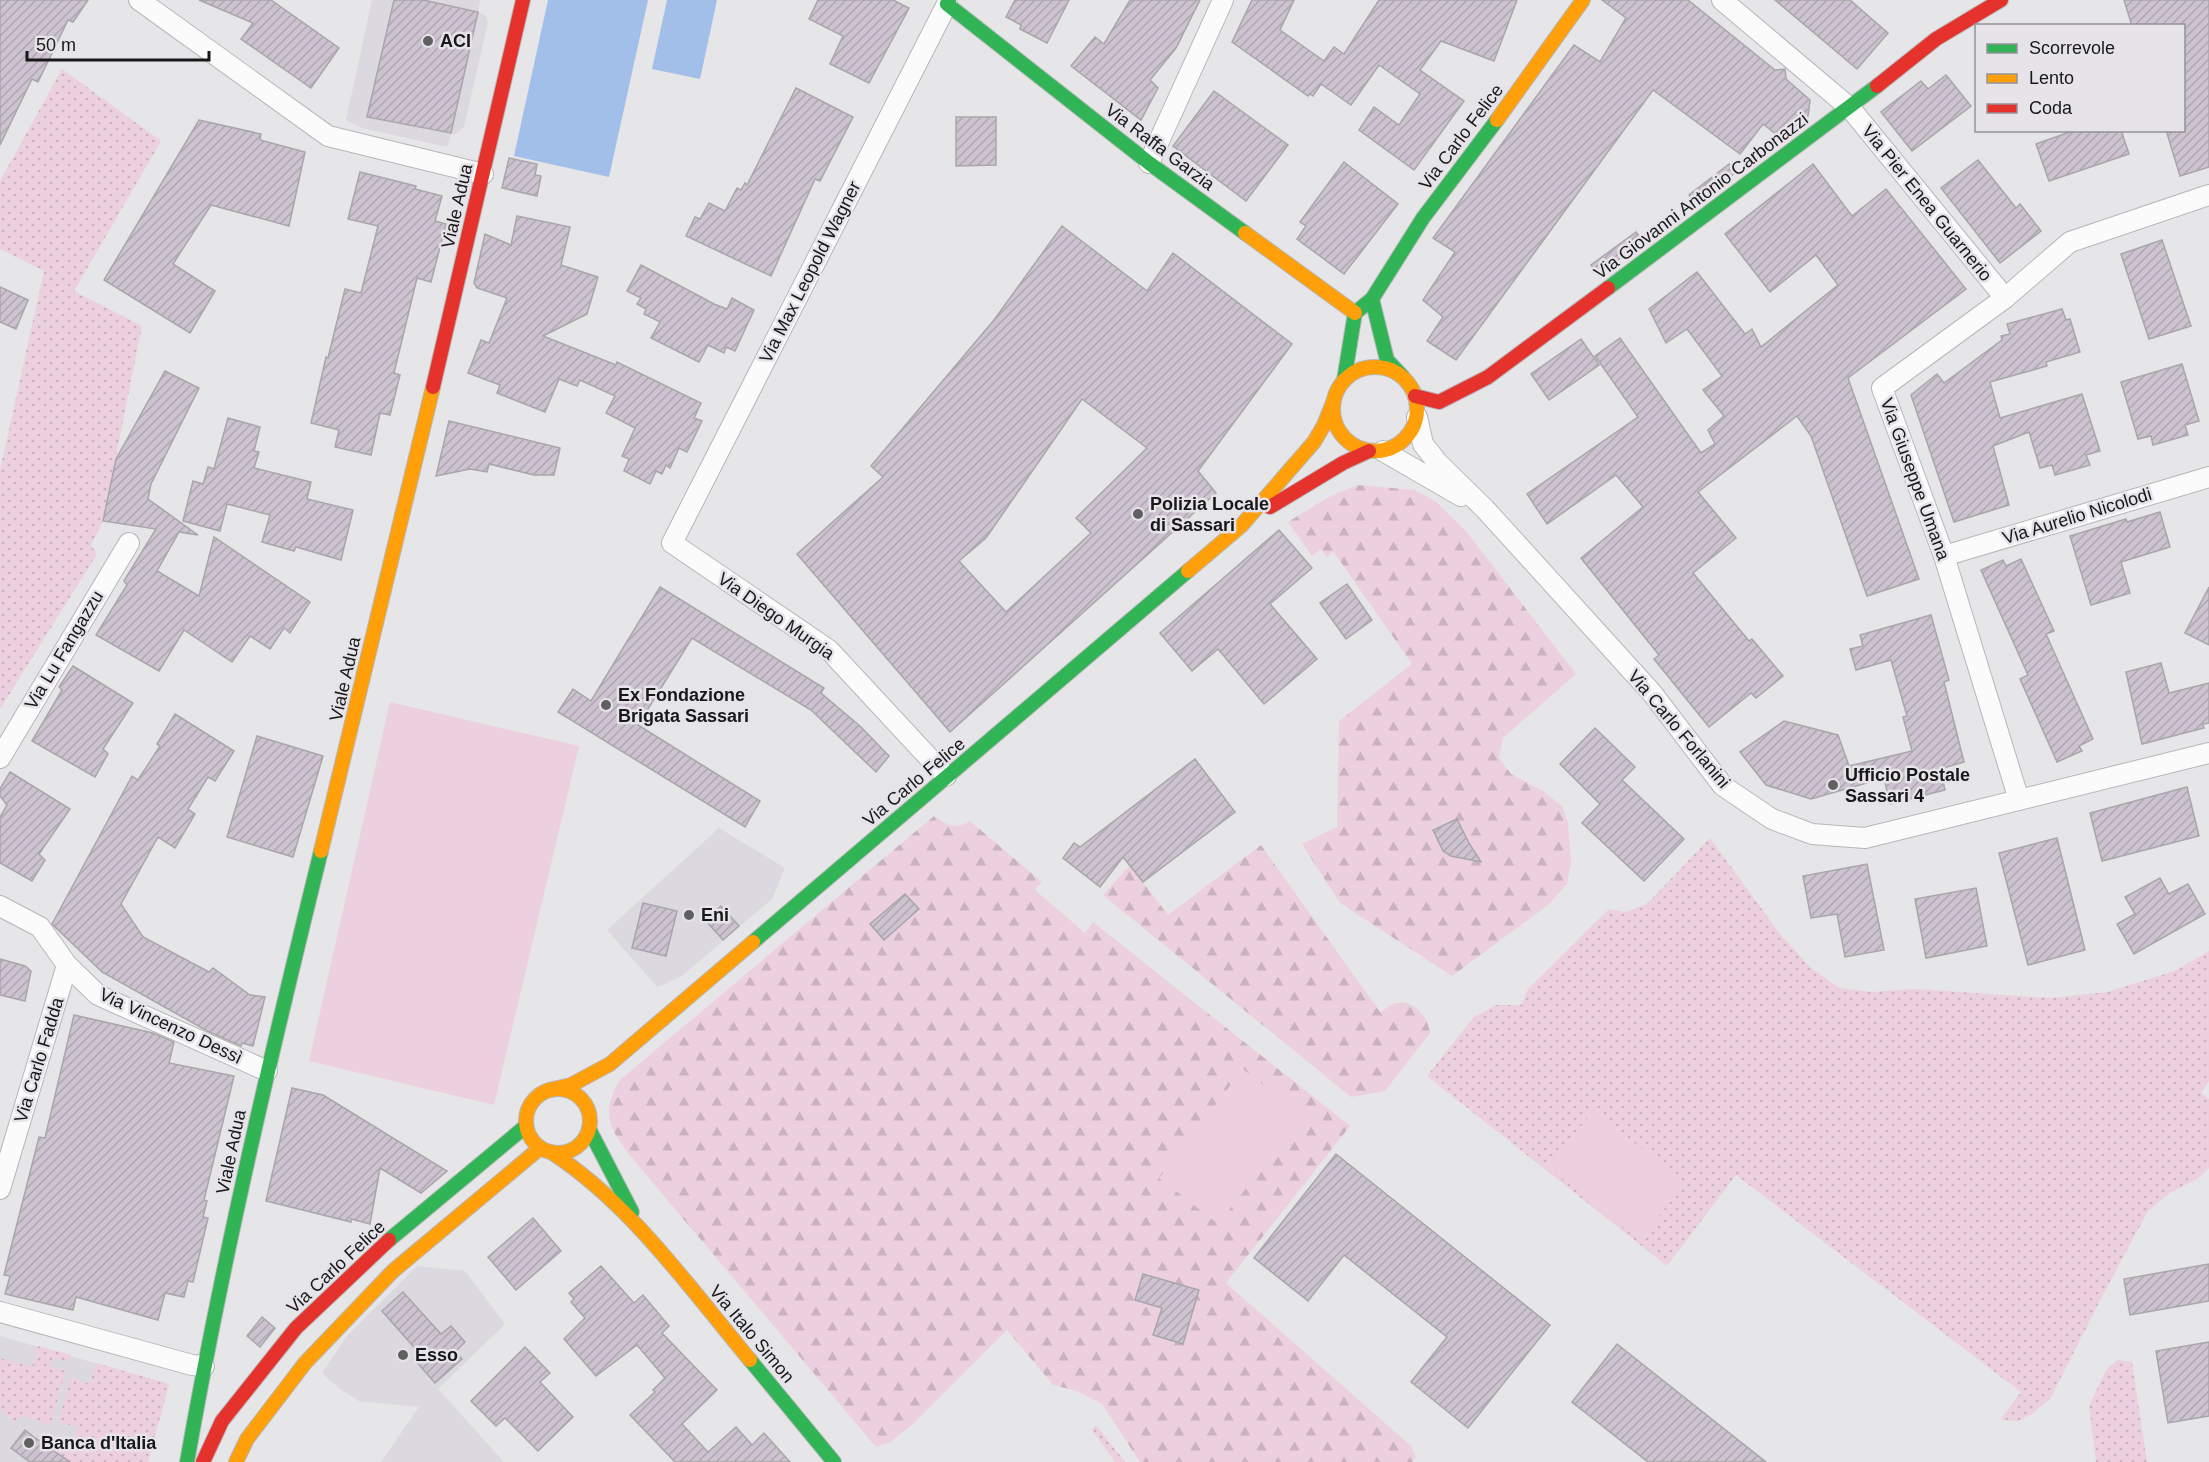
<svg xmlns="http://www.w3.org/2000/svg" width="2209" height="1462" font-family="Helvetica,sans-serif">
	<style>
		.built { fill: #dbd8e0 }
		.grass { fill: url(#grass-dots) }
		.forest { fill: url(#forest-firs) }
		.garden { fill: #ecd0df }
		.water { fill: #a2bfe9 }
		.building { fill: url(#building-hatch); stroke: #a8a6a9; stroke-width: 1.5; fill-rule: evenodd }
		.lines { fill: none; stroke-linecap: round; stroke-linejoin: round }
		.street-casing { stroke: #b7b7b9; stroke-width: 22 }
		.fast-casing { stroke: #b7b7b9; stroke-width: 16 }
		.slow-casing { stroke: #b7b7b9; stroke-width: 16 }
		.jam-casing { stroke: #b7b7b9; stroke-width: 16 }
		.street { stroke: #fbfbfc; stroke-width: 20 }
		.fast { stroke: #30b455; stroke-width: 14 }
		.slow { stroke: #ff9f0a; stroke-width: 14 }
		.jam { stroke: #e5322d; stroke-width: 14 }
		.poi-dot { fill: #606061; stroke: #e6e4e9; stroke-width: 2 }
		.labels { text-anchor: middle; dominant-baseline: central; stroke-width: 5; stroke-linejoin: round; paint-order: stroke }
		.poi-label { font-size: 18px; font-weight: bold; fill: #181819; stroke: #e6e4e9; text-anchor: start }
		.street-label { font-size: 18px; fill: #181819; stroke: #e6e4e9 }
	</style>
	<defs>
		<pattern id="grass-dots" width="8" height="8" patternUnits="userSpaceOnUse" patternTransform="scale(1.5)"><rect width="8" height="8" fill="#ecd0df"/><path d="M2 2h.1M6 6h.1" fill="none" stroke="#cab2bf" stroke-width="1.8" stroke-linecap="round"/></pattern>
		<pattern id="forest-firs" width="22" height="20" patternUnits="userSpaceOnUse" patternTransform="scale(1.5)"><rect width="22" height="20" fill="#ecd0df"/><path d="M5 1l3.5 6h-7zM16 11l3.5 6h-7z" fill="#cab2bf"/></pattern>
		<pattern id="building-hatch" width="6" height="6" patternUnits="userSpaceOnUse" patternTransform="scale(1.5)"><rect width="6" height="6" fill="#cdc2cf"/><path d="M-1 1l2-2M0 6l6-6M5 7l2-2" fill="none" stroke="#afa6b1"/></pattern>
	</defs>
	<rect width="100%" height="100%" fill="#e6e5e8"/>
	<g class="built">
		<path d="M372 0H480L478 12 486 16 488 22 464 127 456 134H451L447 147 362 128 346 120Z"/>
		<path d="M719 828 785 868 772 899 682 976 657 987 607 930Z"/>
		<path d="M417 1266 465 1271 505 1324 438 1389 504 1462H381L419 1407 359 1401 340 1389 322 1373 347 1336Z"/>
		<path d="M0 1336 169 1384 148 1462H0Z"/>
	</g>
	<g class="grass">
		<path d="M62 69 161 141 74 291 142 326 103 521 91 545 97 554 0 709V470L44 271 0 249V181Z"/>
		<path d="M1710 838 1780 934 1810 967 1839 988 1872 992 1915 989 2051 998 2107 992 2175 971 2209 951V1081L2201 1093 2209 1099V1168L2197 1179 2171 1192 2148 1211 2107 1287 2050 1399 2032 1414 2018 1421 2000 1420 2021 1392 1736 1175 1667 1266 1427 1076 1474 1017 1496 1005H1521L1528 989 1609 909 1625 912 1647 904Z"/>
		<path d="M38 1346 71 1355 70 1361 52 1358 51 1367 66 1371 50 1426 20 1415 15 1422 0 1410V1358L32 1367Z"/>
		<path d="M2117 1360 2132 1362 2147 1462H2096L2089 1406 2106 1370Z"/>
		<path d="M96 1363 169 1384 148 1462H70L34 1437 74 1441 78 1427 58 1422 71 1377 90 1384Z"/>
		<path d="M1096 1425 1125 1462H1115L1092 1430Z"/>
	</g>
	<g class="forest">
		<path d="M1357 485 1415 490 1435 501 1466 531 1576 674 1503 738 1499 758 1511 774 1543 791 1562 806 1568 823 1571 862 1567 884 1548 905 1452 976 1340 903 1302 844 1337 827 1339 721 1412 664 1333 551 1327 557 1321 549 1312 556 1288 522 1327 498Z"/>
		<path d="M934 816C947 825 956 830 970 821L1042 882 1035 890 1085 933 1093 922 1350 1126 1226 1283 1411 1446 1416 1457 1412 1462H1140L1102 1404 1077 1391 1053 1385 1007 1330 912 1425 890 1442 876 1447 642 1170C618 1139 595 1120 620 1080Z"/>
		<path d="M1261 845 1380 1012C1384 1010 1389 1006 1393 1004 1412 997 1428 1016 1430 1033L1385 1091 1351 1097 1103 895 1130 865 1168 915Z"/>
	</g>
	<g class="garden">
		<path d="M390 702 579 746 494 1105 309 1061Z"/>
		<path d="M1243 1069 1303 1116 1218 1224 1159 1178Z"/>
		<path d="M1594 1110 1685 1184 1639 1240 1548 1167Z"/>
	</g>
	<g class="water">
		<path d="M548 0H648L609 177 514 156Z"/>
		<path d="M667 0H717L700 79 652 69Z"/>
	</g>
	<g class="building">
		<path d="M0 0H88L73 22 68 20 38 82 32 79 0 145Z"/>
		<path d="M199 0H271L339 48 311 88 241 39 253 23Z"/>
		<path d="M394 0H423L478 12 451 133 367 117Z"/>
		<path d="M818 0H893L909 8 869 83 830 64 843 36 809 19Z"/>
		<path d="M1015 0H1069L1047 43 1020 29 1021 25 1006 17Z"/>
		<path d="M1130 0H1200L1176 48 1150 80 1158 88 1141 120 1071 66 1095 37 1104 44Z"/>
		<path d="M1252 0H1294L1280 30 1324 61 1334 47 1344 54 1379 0H1517L1494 61 1441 41 1420 70 1464 101 1414 170 1359 130 1374 107 1399 125 1420 94 1379 65 1351 105 1321 84 1313 96 1310 94 1308 96 1232 42Z"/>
		<path d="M1602 0H1688L1775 70 1785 69 1786 79 1810 100 1808 116 1781 138 1763 124 1740 154 1653 90 1456 360 1427 341 1443 317 1423 300 1455 252 1433 238 1574 45 1600 62 1626 18Z"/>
		<path d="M1775 0H1850L1888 33 1857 69Z"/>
		<path d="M2124 0H2209V167L2180 176 2166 130H2184V26H2132Z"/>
		<path d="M1946 75 1971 106 1912 151 1881 112 1921 81 1928 89Z"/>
		<path d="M796 88 853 117 820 181 815 179 771 276 686 236 695 217 700 219 709 203 725 211 737 188 741 190 745 183 747 185Z"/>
		<path d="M1214 91 1288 145 1246 201 1173 146Z"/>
		<path d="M956 117H996V165L956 166Z"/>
		<path d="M199 120 261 134 260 140 305 152 289 226 211 205 173 264 215 291 190 333 104 280Z"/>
		<path d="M2075 130H2121L2129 154 2049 181 2036 144Z"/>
		<path d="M509 158 537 164 535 175 541 176 537 196 502 188Z"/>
		<path d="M1978 160 2016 208 2020 204 2041 231 2000 263 1941 188Z"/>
		<path d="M1344 162 1398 204 1344 274 1297 239 1306 226 1300 222Z"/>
		<path d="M1729 164 1735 173 1695 203 1689 195Z"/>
		<path d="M1813 164 1852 216 1886 189 1966 289 1848 378 1919 579 1867 596 1811 436 1797 416 1698 492 1736 538 1693 573 1749 641 1752 639 1783 676 1756 698 1751 693 1709 727 1654 659 1659 655 1581 558 1643 507 1616 475 1547 524 1527 494 1638 417 1595 356 1620 338 1701 453 1715 444 1708 430 1724 416 1703 390 1722 376 1687 329 1666 343 1649 309 1697 272 1745 334 1752 329 1761 347 1838 285 1816 255 1770 292 1725 234Z"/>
		<path d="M360 172 416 186 415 189 442 196 435 221 446 224 431 282 417 278 394 373 400 375 390 415 380 413 371 455 335 447 339 430 311 423 326 357 328 358 345 289 361 293 378 226 348 219Z"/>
		<path d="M517 216 570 227 561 265 598 277 587 314 543 336 616 365 617 362 701 403 694 418 702 421 687 452 679 448 670 468 666 465 662 474 656 471 650 484 624 471 629 459 622 456 635 428 606 413 615 396 580 380 577 386 559 379 545 412 497 393 500 385 468 373 481 340 489 343 507 298 477 288 474 283 485 234 511 245Z"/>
		<path d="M1062 226 1147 291 1173 253 1292 344 1198 471 1216 493 950 732 797 554 883 477 871 466 994 320ZM1082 399 1147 448 1076 518 1091 533 1006 612 959 561 986 538Z"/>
		<path d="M1636 232 1643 241 1598 275 1591 265Z"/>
		<path d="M2162 240 2191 326 2149 339 2121 254Z"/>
		<path d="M641 265 714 304 727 309 732 298 754 310 735 351 726 347 724 353 708 345 699 362 651 338 660 322 644 314 646 309 637 304 641 298 627 291Z"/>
		<path d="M0 287 28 300 16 329 0 322Z"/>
		<path d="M2062 309 2066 320 2070 319 2080 352 2046 362 2047 366 1990 382 2000 418 2082 394 2100 451 2086 455 2090 465 2055 475 2052 465 2040 468 2029 432 1993 446 2009 505 1954 522 1911 395 1937 374 1944 383 2002 340 2001 336 2010 334 2007 324Z"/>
		<path d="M1581 339 1599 365 1549 400 1531 374Z"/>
		<path d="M2182 364 2199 421 2185 425 2188 435 2153 445 2151 436 2138 439 2121 382Z"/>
		<path d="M165 371 199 388 151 484 148 499 198 535 179 532 157 571 199 596 214 537 310 602 290 633 284 628 270 649 250 636 232 662 184 630 159 671 96 635 127 585 124 581 156 529 103 521 116 459Z"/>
		<path d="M228 418 260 427 254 451 259 452 254 468 311 482 307 499 353 510 341 560 296 547 294 551 262 542 270 515 227 504 220 531 183 521 193 481 203 484 208 467 214 469Z"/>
		<path d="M449 421 560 448 554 475H534L489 464 487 472 470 469 436 476Z"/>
		<path d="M2160 512 2170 547 2121 562 2130 593 2091 605 2070 536 2126 519 2127 522Z"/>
		<path d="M1279 530 1312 568 1270 604 1317 659 1264 704 1218 649 1192 671 1160 633Z"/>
		<path d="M2021 559 2054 631 2046 634 2093 739 2079 746 2082 751 2057 762 2020 679 2028 675 1981 570 2003 560 2006 566Z"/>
		<path d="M1347 584 1372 620 1346 639 1320 603Z"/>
		<path d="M660 587 824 688 821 693 861 727 889 756 876 772 811 710 692 638 638 725 760 801 745 827 558 712 573 689 591 701Z"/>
		<path d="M2209 587V645L2185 633Z"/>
		<path d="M1931 615 1949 680 1944 682 1964 762 1940 769 1945 790 1890 804 1884 778 1811 799 1766 785 1740 752 1784 721 1838 735 1849 766 1912 751 1903 717 1907 716 1891 660 1856 670 1850 649 1863 646 1860 635Z"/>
		<path d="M2161 663 2169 693 2209 683V723L2203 724 2204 728 2142 744 2126 672Z"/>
		<path d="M73 666 133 703 103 749 108 754 95 777 32 741 62 690 59 687Z"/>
		<path d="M175 714 234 751 215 781 208 777 188 809 195 814 175 848 158 837 121 904 143 937 209 972 213 968 250 995 265 997 253 1046 242 1043 241 1046 209 1032 102 972 52 924 132 776 138 780 160 746 157 744Z"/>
		<path d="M1595 728 1635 767 1622 780 1684 839 1644 881 1582 823 1600 804 1560 764Z"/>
		<path d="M257 736 323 756 293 857 227 837Z"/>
		<path d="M1195 759 1235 812 1143 882 1123 857 1100 887 1063 858 1074 843 1080 847Z"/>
		<path d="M10 772 70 809 39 854 45 860 32 881 0 863V817L7 805 0 796V789Z"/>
		<path d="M2187 787 2199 836 2102 861 2090 813Z"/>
		<path d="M1457 819 1469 843 1481 862 1451 856 1443 851 1433 830Z"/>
		<path d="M2057 838 2085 950 2028 965 1999 853Z"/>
		<path d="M1867 864 1884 950 1845 957 1837 914 1811 918 1803 876Z"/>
		<path d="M2160 878 2169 894 2188 884 2205 914 2134 954 2117 924 2135 914 2125 897Z"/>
		<path d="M1976 888 1987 946 1926 958 1915 899Z"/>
		<path d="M905 894 919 909 884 940 870 924Z"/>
		<path d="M643 903 677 911 666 956 632 948Z"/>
		<path d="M721 906 739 926 723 940 705 920Z"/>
		<path d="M0 959 25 966 31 971 25 1001 0 995Z"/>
		<path d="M74 1015 153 1033 174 1042 169 1063 234 1076 204 1200 207 1201 203 1217 208 1218 193 1282 188 1281 184 1297 165 1293 158 1320 76 1297 73 1310 5 1294 10 1276 4 1275 39 1137 45 1138Z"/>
		<path d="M292 1088 323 1095 447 1171 421 1193 380 1168 370 1224 351 1219V1222L266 1201Z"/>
		<path d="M1336 1154 1550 1325 1468 1428 1411 1382 1447 1337 1344 1255 1308 1301 1254 1258Z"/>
		<path d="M533 1218 561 1251 516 1290 488 1257Z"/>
		<path d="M2209 1264V1301L2130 1315 2124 1279Z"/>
		<path d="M601 1266 634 1303 643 1295 669 1326 662 1333 717 1390 682 1424 708 1452 736 1427 752 1445 764 1433 790 1462H675L630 1415 655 1392 653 1390 665 1378 637 1345 596 1376 564 1339 585 1318 571 1302 574 1299 569 1293Z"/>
		<path d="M1143 1274 1199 1290 1183 1344 1153 1335 1162 1308 1135 1300Z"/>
		<path d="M403 1292 441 1334 451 1326 465 1342 455 1352 462 1359 435 1383 414 1359 420 1354 382 1311Z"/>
		<path d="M262 1317 275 1328 260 1347 247 1336Z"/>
		<path d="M2209 1342V1416L2168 1423 2156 1351Z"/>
		<path d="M1617 1344 1766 1462H1648L1572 1402Z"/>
		<path d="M525 1347 550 1373 540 1382 573 1417 538 1451 505 1418 496 1426 471 1401Z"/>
		<path d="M25 1430 34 1437 70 1462H30L11 1448Z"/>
	</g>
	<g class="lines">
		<g class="street-casing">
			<g id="street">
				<path d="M139 0 328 136 483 174"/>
				<path d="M1722 0 1850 108 2005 298"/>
				<path d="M1149 163 1223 0"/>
				<path d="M1417 417 1423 444 1437 462 1485 509 1652 693 1723 786 1772 819 1812 834 1865 838 2209 753"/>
				<path d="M1383 451 1461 496"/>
				<path d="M1944 556 2209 477"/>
				<path d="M0 758 129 543"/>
				<path d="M946 776 829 650 672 543 947 4"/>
				<path d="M2019 800 1944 556 1882 388 2005 298 2070 242 2209 195"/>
				<path d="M0 906 40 927 67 965 98 995 267 1071"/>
				<path d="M0 1189 67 965"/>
				<path d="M0 1312 192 1365 204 1366"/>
			</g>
		</g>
		<g class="fast-casing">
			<g id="fast">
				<path d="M949 0 947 4 1149 163 1245 233"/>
				<path d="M1608 288 1877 86"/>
				<path d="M1372 299 1387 360 1403 377"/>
				<path d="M1344 380 1355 313 1372 299 1423 218 1497 120"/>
				<path d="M753 942 1188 571"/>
				<path d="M589 1129 632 1212"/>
				<path d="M389 1240 526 1126"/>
				<path d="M750 1360 834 1462"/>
				<path d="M187 1462C223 1257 271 1054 321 851"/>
			</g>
		</g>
		<g class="slow-casing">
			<g id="slow">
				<path d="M1497 120 1583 0"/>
				<path d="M1245 233 1355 313"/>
				<circle cx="1375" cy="409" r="42"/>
				<path d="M1188 571 1241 526 1314 442 1324 425 1334 400"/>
				<path d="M321 851 433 387"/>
				<circle cx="558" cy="1121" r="32"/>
				<path d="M549 1090 571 1085 610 1064 753 942"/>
				<path d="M551 1152C631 1204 689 1287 750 1360"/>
				<path d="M236 1462 247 1439 305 1363 393 1271 540 1148"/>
			</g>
		</g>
		<g class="jam-casing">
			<g id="jam">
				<path d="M1877 86 1936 39 2001 0"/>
				<path d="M433 387 523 0"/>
				<path d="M1415 396 1439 402 1488 377 1608 288"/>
				<path d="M1270 507 1343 463 1369 451"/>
				<path d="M203 1462 222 1421 296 1328 389 1240"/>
			</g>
		</g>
		<use href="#street" class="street"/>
		<use href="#fast" class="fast"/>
		<use href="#slow" class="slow"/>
		<use href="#jam" class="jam"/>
	</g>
	<g class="poi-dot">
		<circle cx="428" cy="41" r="6"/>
		<circle cx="1138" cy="514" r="6"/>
		<circle cx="606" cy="705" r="6"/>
		<circle cx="1833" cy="785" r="6"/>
		<circle cx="689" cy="915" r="6"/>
		<circle cx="403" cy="1355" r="6"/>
		<circle cx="29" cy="1443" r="6"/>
	</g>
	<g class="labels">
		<g class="poi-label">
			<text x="440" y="41">ACI</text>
			<text x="1150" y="504">Polizia Locale<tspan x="1150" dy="21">di Sassari</tspan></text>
			<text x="618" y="695">Ex Fondazione<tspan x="618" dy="21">Brigata Sassari</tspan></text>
			<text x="1845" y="775">Ufficio Postale<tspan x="1845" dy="21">Sassari 4</tspan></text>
			<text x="701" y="915">Eni</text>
			<text x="415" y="1355">Esso</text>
			<text x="41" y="1443">Banca d'Italia</text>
		</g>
		<g class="street-label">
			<text transform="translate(1461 137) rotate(-53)">Via Carlo Felice</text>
			<text transform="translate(1160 147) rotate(37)">Via Raffa Garzia</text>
			<text transform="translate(1701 196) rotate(-37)">Via Giovanni Antonio Carbonazzi</text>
			<text transform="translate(1927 203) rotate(51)">Via Pier Enea Guarnerio</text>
			<text transform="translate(457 206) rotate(-77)">Viale Adua</text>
			<text transform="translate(810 272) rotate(-63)">Via Max Leopold Wagner</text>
			<text transform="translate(1915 479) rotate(70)">Via Giuseppe Umana</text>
			<text transform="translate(2077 516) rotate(-17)">Via Aurelio Nicolodi</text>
			<text transform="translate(776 616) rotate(35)">Via Diego Murgia</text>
			<text transform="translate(64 650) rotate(-59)">Via Lu Fangazzu</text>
			<text transform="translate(345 679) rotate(-77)">Viale Adua</text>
			<text transform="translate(1679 729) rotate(50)">Via Carlo Forlanini</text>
			<text transform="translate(914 782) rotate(-40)">Via Carlo Felice</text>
			<text transform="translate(171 1026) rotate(25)">Via Vincenzo Dessì</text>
			<text transform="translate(39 1060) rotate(-73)">Via Carlo Fadda</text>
			<text transform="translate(231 1152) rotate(-78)">Viale Adua</text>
			<text transform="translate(336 1267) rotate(-43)">Via Carlo Felice</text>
			<text transform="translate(752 1334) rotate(50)">Via Italo Simon</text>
		</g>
	</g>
	<rect x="1975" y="24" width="210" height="108" fill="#e6e4e9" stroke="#949296" stroke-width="1.5"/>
	<rect x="1987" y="44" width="30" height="9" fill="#30b455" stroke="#949296" stroke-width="1.5"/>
	<text x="2029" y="54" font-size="18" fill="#181819">Scorrevole</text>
	<rect x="1987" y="74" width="30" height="9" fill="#ff9f0a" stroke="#949296" stroke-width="1.5"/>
	<text x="2029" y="84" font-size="18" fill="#181819">Lento</text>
	<rect x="1987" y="104" width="30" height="9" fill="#e5322d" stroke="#949296" stroke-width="1.5"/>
	<text x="2029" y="114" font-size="18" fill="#181819">Coda</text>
	<path d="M27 51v9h182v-9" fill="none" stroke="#181819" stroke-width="3"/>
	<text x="36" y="51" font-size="18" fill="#181819" stroke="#e6e4e9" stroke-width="4.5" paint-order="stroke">50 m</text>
</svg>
